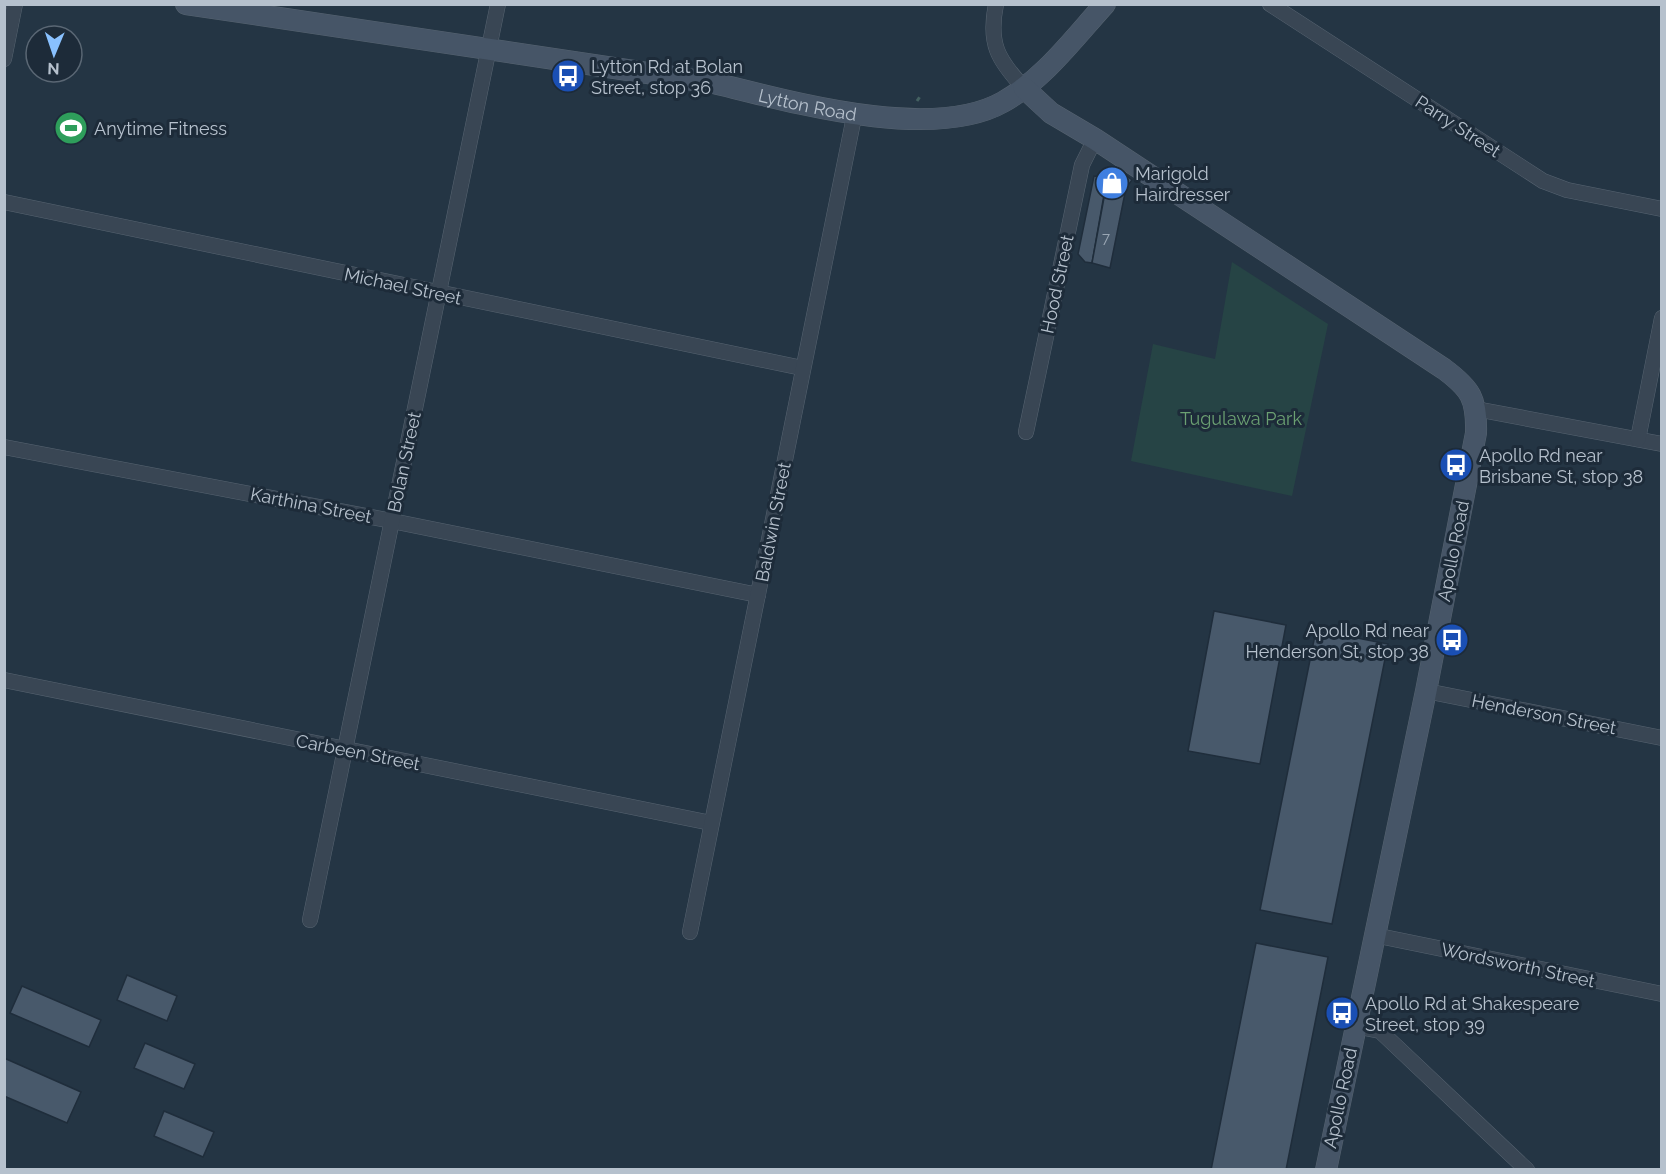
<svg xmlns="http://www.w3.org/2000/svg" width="1666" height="1174" font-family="Raleway,sans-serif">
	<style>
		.green { fill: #264445 }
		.building { fill: #48596b; stroke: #1f2d3b; stroke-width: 1.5 }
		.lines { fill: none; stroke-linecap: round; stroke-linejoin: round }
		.street-casing { stroke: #576471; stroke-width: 16 }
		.secondary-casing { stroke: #576471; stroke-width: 22 }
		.path { stroke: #446161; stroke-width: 3; stroke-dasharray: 4.5 4.5; stroke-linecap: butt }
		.street { stroke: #394654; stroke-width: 15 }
		.secondary { stroke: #465567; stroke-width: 21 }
		.labels { text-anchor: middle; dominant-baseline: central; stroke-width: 6; stroke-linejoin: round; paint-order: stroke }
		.number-label { font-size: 15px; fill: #9aa7b4 }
		.poi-label { font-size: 18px; fill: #b6c1cd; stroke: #1d2b39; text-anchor: start }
		.street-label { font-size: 18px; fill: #b6c1cd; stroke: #1d2b39 }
		.park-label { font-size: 18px; fill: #6ba072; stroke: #1d2b39 }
	</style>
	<rect width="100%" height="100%" fill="#243544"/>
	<path class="green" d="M1232 262 1328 324 1292 496 1131 461 1153 344 1215 359Z"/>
	<g class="building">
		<path d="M1114 167 1132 180 1126 188 1108 176Z"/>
		<path d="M1094 176 1107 178 1092 263 1085 262 1078 254Z"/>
		<path d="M1108 176 1126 188 1110 268 1092 263Z"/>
		<path d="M1214 611 1286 625 1260 764 1188 751Z"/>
		<path d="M1316 630 1388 644 1332 924 1260 910Z"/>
		<path d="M1256 943 1328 957 1286 1170H1211Z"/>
		<path d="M127 975 177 996 167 1021 117 1000Z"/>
		<path d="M22 986 101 1020 89 1047 10 1013Z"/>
		<path d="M145 1043 195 1064 184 1089 134 1068Z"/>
		<path d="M4 1058 81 1092 67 1123 4 1096Z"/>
		<path d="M164 1111 214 1132 203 1157 154 1136Z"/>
	</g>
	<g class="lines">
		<g class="street-casing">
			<g id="street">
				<path d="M996 4C988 44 998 60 1024 88"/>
				<path d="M1270 4 1543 181 1567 190 1662 209"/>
				<path d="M4 59 15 4"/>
				<path d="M4 202 802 368"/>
				<path d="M1476 409 1662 444"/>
				<path d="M1026 432 1082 165 1095 139"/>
				<path d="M1638 439 1662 318"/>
				<path d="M4 447 392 521 758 595"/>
				<path d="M4 680 711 823"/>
				<path d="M1426 691 1662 738"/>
				<path d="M310 920 498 4"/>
				<path d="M690 932 855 112"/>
				<path d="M1374 935 1662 994"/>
				<path d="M1355 1026 1380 1031 1527 1170"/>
			</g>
		</g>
		<g class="secondary-casing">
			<g id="secondary">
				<path id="s1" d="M186 4 714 83C792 102 932 142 1003 102 1044 79 1074 38 1105 4"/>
				<path d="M1024 88 1051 113 1095 139 1444 369C1471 389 1477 399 1476 433L1426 691 1326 1170"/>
			</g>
		</g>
		<path class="path" d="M917 101 921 95"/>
		<use href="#street" class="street"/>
		<use href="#secondary" class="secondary"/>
	</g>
	<defs>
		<g id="bus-disc" transform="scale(1.725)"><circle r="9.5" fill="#1a4fb4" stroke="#1d2b39"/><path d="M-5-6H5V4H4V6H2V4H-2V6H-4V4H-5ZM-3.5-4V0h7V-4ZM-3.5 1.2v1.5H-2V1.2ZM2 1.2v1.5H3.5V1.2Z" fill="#fff"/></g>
		<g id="stadium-disc" transform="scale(1.725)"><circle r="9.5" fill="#2e9e5b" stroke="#1d2b39"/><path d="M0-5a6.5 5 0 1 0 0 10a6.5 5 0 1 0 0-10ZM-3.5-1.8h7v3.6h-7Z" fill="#fff"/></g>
		<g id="shop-disc" transform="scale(1.725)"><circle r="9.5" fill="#3f7fe0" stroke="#1d2b39"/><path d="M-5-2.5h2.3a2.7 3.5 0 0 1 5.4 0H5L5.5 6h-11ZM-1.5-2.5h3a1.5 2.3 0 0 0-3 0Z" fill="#fff"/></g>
	</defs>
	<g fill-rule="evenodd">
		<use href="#bus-disc" x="568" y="76"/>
		<use href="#stadium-disc" x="71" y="128"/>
		<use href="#shop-disc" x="1112" y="183"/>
		<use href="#bus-disc" x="1456" y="465"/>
		<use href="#bus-disc" x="1452" y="640"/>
		<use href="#bus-disc" x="1342" y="1013"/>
	</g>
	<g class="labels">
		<g class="number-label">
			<text x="1106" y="238">7</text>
		</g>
		<g class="poi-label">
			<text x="591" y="66">Lytton Rd at Bolan<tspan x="591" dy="21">Street, stop 36</tspan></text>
			<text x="94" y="128">Anytime Fitness</text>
			<text x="1135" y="173">Marigold<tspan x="1135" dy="21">Hairdresser</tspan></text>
			<text x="1479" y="455">Apollo Rd near<tspan x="1479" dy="21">Brisbane St, stop 38</tspan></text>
			<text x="1429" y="630" text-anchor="end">Apollo Rd near<tspan x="1429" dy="21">Henderson St, stop 38</tspan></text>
			<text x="1365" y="1003">Apollo Rd at Shakespeare<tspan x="1365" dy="21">Street, stop 39</tspan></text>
		</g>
		<g class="street-label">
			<text stroke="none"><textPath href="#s1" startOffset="630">Lytton Road</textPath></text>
			<text transform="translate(1458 126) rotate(33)">Parry Street</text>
			<text transform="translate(1057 284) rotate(-78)">Hood Street</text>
			<text transform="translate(403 286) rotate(12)">Michael Street</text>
			<text transform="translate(404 462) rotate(-78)">Bolan Street</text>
			<text transform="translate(311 505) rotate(11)">Karthina Street</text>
			<text transform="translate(773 522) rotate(-79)">Baldwin Street</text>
			<text transform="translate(1453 551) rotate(-79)">Apollo Road</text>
			<text transform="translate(1544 714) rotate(11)">Henderson Street</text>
			<text transform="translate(358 752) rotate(11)">Carbeen Street</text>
			<text transform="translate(1518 965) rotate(12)">Wordsworth Street</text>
			<text transform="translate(1340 1098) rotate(-78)">Apollo Road</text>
		</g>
		<g class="park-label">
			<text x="1241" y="418">Tugulawa Park</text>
		</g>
	</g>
	<rect width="1666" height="1174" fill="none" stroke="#b6c1cd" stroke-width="12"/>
	<g transform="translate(54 54) rotate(182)"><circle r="28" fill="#1d2b39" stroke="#5a6774" stroke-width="1.5"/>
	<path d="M0-4.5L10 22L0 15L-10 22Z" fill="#89c1ff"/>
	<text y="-9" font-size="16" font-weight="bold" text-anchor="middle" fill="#b6c1cd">N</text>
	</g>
</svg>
